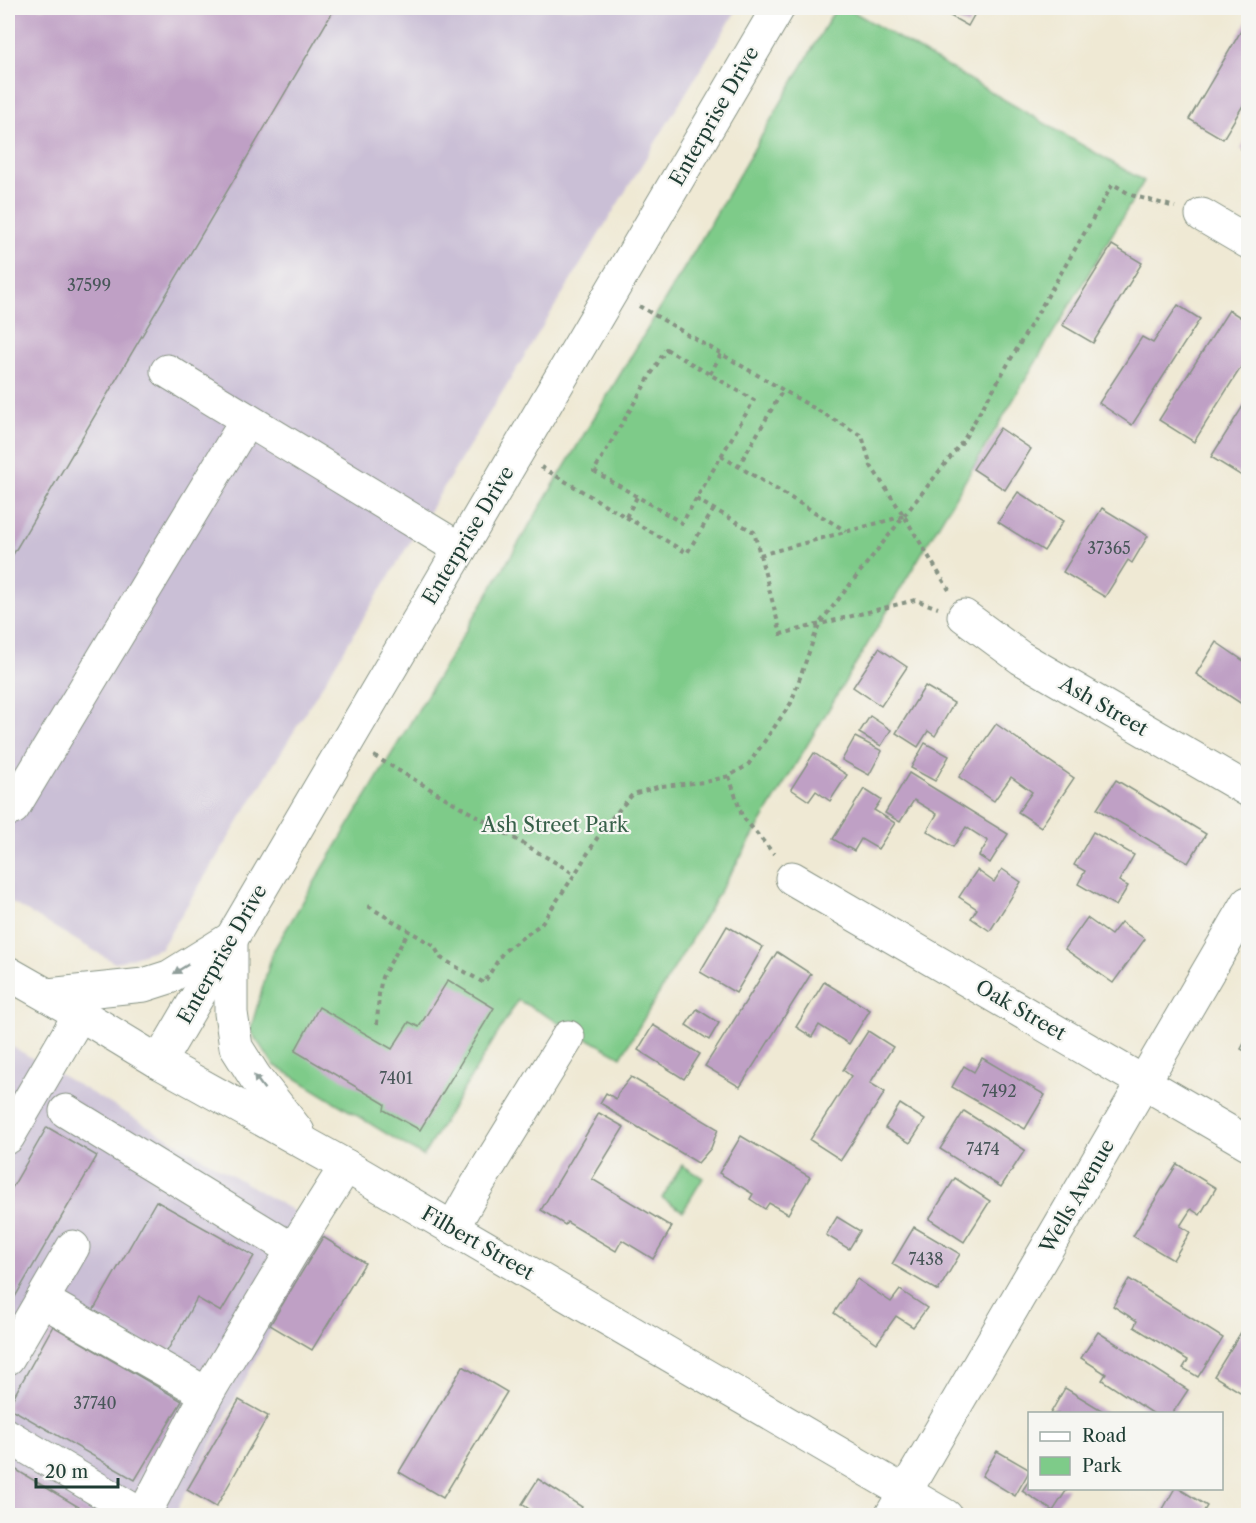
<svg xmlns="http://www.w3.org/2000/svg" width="1256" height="1523" font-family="'Libre Caslon Text',serif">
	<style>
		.industrial { fill: #cabfd6 }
		.green { fill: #7ecb89; stroke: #4e845e; stroke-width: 1.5 }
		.building { fill: #bfa0c5 }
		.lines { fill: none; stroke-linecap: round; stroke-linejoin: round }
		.minor-casing { stroke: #879384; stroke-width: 35 }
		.path { stroke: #879384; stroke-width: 4; stroke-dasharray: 4.5 4.5; stroke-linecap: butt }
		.minor { stroke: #fff; stroke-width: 33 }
		.oneway { fill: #8f9e9a }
		.labels { text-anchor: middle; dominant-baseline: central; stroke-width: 4.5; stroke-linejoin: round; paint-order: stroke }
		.number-label { font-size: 16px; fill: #475658 }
		.street-label { font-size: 20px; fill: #1f3d34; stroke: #f6f6f2 }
		.park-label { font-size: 20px; fill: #376049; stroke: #f6f6f2 }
	</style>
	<rect width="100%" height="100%" fill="#f6f6f2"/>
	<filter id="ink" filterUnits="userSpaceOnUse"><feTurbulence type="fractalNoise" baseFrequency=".0167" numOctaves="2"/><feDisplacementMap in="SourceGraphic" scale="12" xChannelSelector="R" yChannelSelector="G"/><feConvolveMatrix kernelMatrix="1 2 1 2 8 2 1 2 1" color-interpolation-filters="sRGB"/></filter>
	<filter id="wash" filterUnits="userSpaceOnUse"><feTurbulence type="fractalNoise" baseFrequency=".008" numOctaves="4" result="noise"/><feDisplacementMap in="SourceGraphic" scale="24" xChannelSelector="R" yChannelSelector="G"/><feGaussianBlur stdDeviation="1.35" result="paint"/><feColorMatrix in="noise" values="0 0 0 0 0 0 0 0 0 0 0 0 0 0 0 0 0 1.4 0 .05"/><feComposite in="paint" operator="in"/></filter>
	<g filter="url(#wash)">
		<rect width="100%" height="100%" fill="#efe9d4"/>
		<g class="industrial">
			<path d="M8 8H738L161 948 115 963 8 900Z"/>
			<path d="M8 1044 324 1229 174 1515 8 1516Z"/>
		</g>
		<g class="green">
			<path d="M836 8H847L1144 181 621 1057 518 1000 423 1156 274 1065 250 1031 273 951 698 245Z"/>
			<path d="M682 1165 703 1178 683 1211 662 1198Z"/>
		</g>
		<g id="blocks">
			<g class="building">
				<path d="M8 8H335L8 563Z"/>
				<path d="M936 8H978L968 26Z"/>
				<path d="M1248 19V97L1223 139 1189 119Z"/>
				<path d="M1248 135V153L1241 149Z"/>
				<path d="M1112 245 1142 263 1093 343 1062 325Z"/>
				<path d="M1178 305 1200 319 1132 425 1099 403 1142 337 1153 343Z"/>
				<path d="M1229 310 1248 322V356L1194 442 1159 420Z"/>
				<path d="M1248 398V473L1245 478 1211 457Z"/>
				<path d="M1000 428 1031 449 1005 490 973 469Z"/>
				<path d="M1018 492 1063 521 1044 551 998 522Z"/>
				<path d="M1102 508 1148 536 1132 563 1128 560 1105 597 1063 572Z"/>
				<path d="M1216 642 1248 664V708L1196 674Z"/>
				<path d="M879 648 907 667 881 706 853 687Z"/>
				<path d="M925 686 954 703 935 736 928 731 918 747 896 733Z"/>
				<path d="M870 716 891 730 881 746 859 733Z"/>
				<path d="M996 724 1074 778 1041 827 1018 812 1032 792 1011 777 994 801 959 777Z"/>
				<path d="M855 737 882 751 869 775 842 760Z"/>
				<path d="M925 743 949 756 935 781 911 768Z"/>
				<path d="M814 753 847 775 830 801 816 791 809 801 791 789Z"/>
				<path d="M909 773 1008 834 990 863 979 856 988 841 966 827 953 847 927 831 937 814 914 800 900 822 885 813Z"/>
				<path d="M1116 780 1206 834 1188 863 1097 809Z"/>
				<path d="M864 789 881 800 874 810 895 823 878 849 861 839 854 851 833 839Z"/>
				<path d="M1093 832 1134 855 1119 881 1128 886 1116 906 1078 884 1085 871 1074 865Z"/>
				<path d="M1002 869 1021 882 990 931 971 918 977 909 959 897 977 870 994 882Z"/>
				<path d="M1087 918 1111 935 1121 922 1145 939 1113 983 1065 949Z"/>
				<path d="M727 926 763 947 736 993 700 972Z"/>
				<path d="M777 952 811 974 740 1087 705 1066Z"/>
				<path d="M448 980 494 1008 420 1130 384 1110 385 1104 295 1051 319 1007 392 1049 409 1022 419 1027Z"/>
				<path d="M824 982 870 1010 849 1044 819 1025 812 1037 796 1027Z"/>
				<path d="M697 1009 719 1023 709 1040 686 1025Z"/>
				<path d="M653 1025 700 1054 684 1079 638 1050Z"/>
				<path d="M868 1031 893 1047 870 1083 885 1092 841 1160 810 1140 851 1076 843 1070Z"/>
				<path d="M1248 1036V1053L1241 1049Z"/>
				<path d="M982 1058 1045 1095 1025 1129 952 1087 964 1066 974 1072Z"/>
				<path d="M631 1077 718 1129 711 1148 698 1163 611 1111 612 1110 600 1103 606 1093 616 1099 618 1093Z"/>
				<path d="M900 1104 925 1120 910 1143 885 1128Z"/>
				<path d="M964 1111 1025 1150 1001 1187 940 1149Z"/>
				<path d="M599 1113 624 1127 592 1179 672 1227 653 1259 622 1240 616 1251 567 1222 565 1225 541 1210Z"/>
				<path d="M47 1127 97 1156 8 1309V1195Z"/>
				<path d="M741 1136 810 1177 788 1214 769 1203 765 1209 750 1199 753 1194 719 1173Z"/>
				<path d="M1177 1164 1216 1188 1200 1215 1191 1209 1180 1226 1190 1232 1173 1260 1133 1236Z"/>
				<path d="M955 1178 990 1201 964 1242 929 1219Z"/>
				<path d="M156 1201 254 1256 221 1312 197 1298 166 1353 93 1311Z"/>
				<path d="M837 1217 860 1231 849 1249 826 1235Z"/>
				<path d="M914 1227 960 1254 938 1291 892 1264Z"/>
				<path d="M323 1237 365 1263 312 1350 270 1325Z"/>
				<path d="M857 1279 891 1302 900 1290 927 1308 913 1327 896 1316 877 1343 834 1313Z"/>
				<path d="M1129 1279 1223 1338 1198 1377 1183 1368 1188 1360 1134 1327 1137 1321 1113 1306Z"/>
				<path d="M1248 1321V1397L1214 1376Z"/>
				<path d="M53 1326 182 1401 135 1480 8 1407Z"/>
				<path d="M1098 1332 1188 1390 1172 1414H1154L1102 1380 1106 1374 1081 1358Z"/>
				<path d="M463 1366 507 1392 443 1498 399 1472Z"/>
				<path d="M1065 1388 1108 1414H1050Z"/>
				<path d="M239 1400 268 1416 216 1507 187 1490Z"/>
				<path d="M997 1451 1030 1470 1015 1496 982 1476Z"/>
				<path d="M8 1465 94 1516H8Z"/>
				<path d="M538 1479 582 1507 577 1516H525L529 1509 522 1504Z"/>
				<path d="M1030 1479V1488H1068L1053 1511 1022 1491Z"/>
				<path d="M1175 1488H1178L1207 1506 1201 1516H1196L1188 1511 1186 1516H1159Z"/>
			</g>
		</g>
	</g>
	<g filter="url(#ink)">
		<use href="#blocks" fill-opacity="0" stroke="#879384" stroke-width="1.5"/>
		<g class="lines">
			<g class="minor-casing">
				<g id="minor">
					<path d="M1202 215 1248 242"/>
					<path d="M167 371 460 549"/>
					<path d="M964 616 1021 658 1248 790"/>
					<path d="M8 805 13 808 247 420"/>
					<path d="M792 878 1248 1143"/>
					<path d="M231 940V1013L236 1047 255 1077 298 1132"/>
					<path d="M8 973 80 1014 159 1062 346 1166 946 1516"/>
					<path d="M48 995 144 985 169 977 227 941"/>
					<path d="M159 1062 778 8"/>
					<path d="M66 1111 293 1250 207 1394 143 1516"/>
					<path d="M8 1137 80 1014"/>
					<path d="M452 1229 474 1190 568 1037"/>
					<path d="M293 1250 346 1166"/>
					<path d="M42 1300 207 1394"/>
					<path d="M8 1358 73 1247"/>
					<path d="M8 1436 143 1516"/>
					<path d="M891 1516 1248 903"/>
				</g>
			</g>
			<g class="path">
				<path d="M639 306 862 436 871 466 904 516 949 590"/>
				<path d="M666 349 754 400 682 523 594 471Z"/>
				<path d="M710 374 721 354"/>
				<path d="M721 456 846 531"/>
				<path d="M541 467 687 553 714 509"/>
				<path d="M738 467 783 390"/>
				<path d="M696 499 754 532 781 634 915 600 938 608"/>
				<path d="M626 517 637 497"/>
				<path d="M760 555 904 516"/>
				<path d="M374 756 575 874"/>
				<path d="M729 776 742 816 774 854"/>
				<path d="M368 906 434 946 441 958 484 983 503 952 541 924 575 874 604 827 633 794 661 786 706 782 729 776 748 765 791 703 819 624 963 441 1113 184 1131 195 1175 207"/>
				<path d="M377 1024 379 994 382 977 409 931"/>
			</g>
			<use href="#minor" class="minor"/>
		</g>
		<defs><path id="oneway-solid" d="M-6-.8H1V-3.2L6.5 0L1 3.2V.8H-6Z" transform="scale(1.5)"/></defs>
		<g class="oneway">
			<use href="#oneway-solid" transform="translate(181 969) rotate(148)"/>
			<use href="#oneway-solid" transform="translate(259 1082) rotate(-127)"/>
		</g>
	</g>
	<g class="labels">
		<g class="number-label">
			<text x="89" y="285">37599</text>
			<text x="1109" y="548">37365</text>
			<text x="396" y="1078">7401</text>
			<text x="999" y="1091">7492</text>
			<text x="983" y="1149">7474</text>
			<text x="926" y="1259">7438</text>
			<text x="95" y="1403">37740</text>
		</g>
		<g class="street-label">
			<text transform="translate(714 116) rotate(-60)">Enterprise Drive</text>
			<text transform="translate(468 535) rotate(-59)">Enterprise Drive</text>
			<text transform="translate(1104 706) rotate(30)">Ash Street</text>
			<text transform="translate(222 954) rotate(-60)">Enterprise Drive</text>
			<text transform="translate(1021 1010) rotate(30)">Oak Street</text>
			<text transform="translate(1077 1196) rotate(-60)">Wells Avenue</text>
			<text transform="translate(478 1243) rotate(30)">Filbert Street</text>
		</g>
		<g class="park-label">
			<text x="555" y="825">Ash Street Park</text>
		</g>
	</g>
	<rect width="1256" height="1523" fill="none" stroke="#f6f6f2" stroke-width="30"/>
	<rect x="1028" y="1412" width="195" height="78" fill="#f6f6f2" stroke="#a0aca6" stroke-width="1.5"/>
	<rect x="1040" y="1432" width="30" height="9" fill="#ffffff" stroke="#a0aca6" stroke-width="1.5"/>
	<text x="1082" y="1442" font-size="18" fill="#1f3d34">Road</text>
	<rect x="1040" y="1457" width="30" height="18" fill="#7ecb89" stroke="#a0aca6" stroke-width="1.5"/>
	<text x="1082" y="1472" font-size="18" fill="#1f3d34">Park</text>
	<path d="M36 1478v9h82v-9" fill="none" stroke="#1f3d34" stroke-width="3"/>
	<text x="45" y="1478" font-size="18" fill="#1f3d34" stroke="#f6f6f2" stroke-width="4.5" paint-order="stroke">20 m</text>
</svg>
